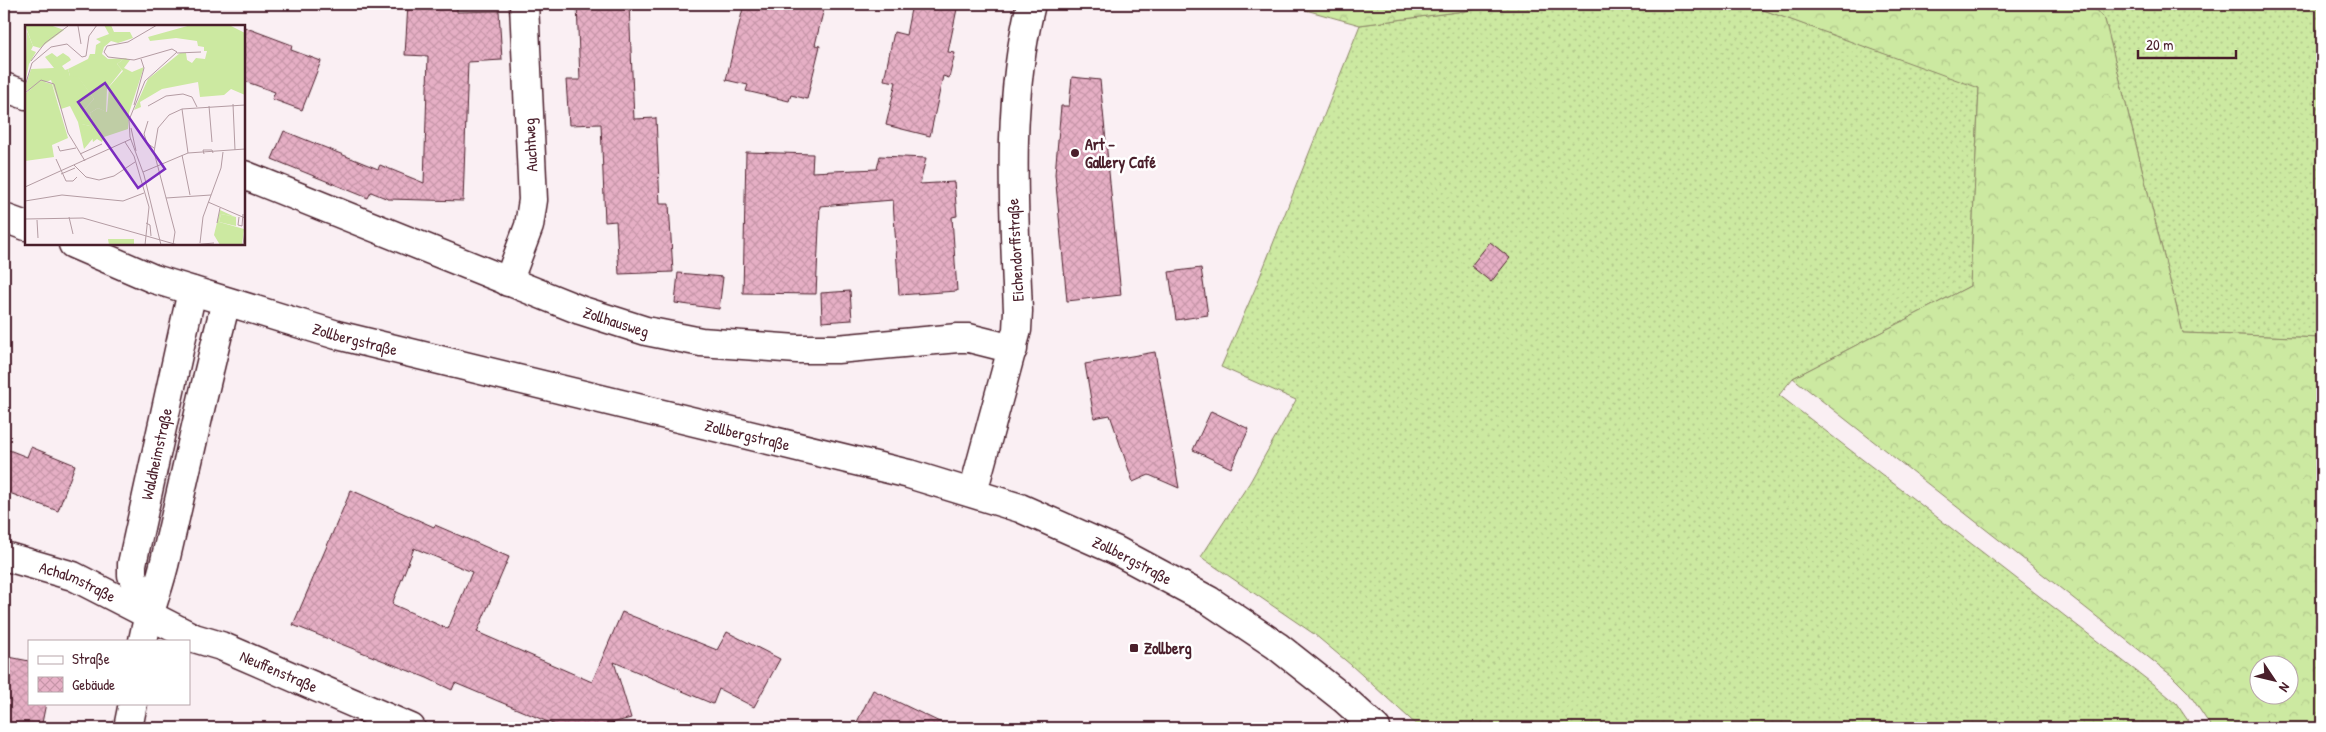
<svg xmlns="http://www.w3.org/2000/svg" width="2326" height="732" font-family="'Patrick Hand',sans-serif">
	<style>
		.grass { fill: url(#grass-dots); stroke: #8b8466 }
		.forest { fill: url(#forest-crowns); stroke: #8b8466; fill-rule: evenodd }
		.building { fill: url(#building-cross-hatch); stroke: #4a1f2b; fill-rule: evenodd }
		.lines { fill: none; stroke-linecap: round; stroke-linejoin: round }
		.street-casing { stroke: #4a1f2b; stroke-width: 31 }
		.secondary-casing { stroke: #4a1f2b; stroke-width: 31 }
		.street { stroke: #fff; stroke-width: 28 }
		.secondary { stroke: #fff; stroke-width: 28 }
		.poi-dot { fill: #4a1f2b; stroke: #fff; stroke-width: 2 }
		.labels { text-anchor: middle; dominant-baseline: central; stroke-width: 5; stroke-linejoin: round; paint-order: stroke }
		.poi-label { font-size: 16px; font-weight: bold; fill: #4a1f2b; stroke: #fff; text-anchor: start }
		.street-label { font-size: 16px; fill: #4a1f2b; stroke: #fff }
		.inset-road { fill: none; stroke: #b49ca3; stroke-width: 1 }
		.view { fill: #7b2cbf; fill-opacity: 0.15; stroke: #7b2cbf; stroke-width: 2.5 }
		.inset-edge { fill: none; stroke: #4a1f2b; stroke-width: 2.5 }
	</style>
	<defs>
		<pattern id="grass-dots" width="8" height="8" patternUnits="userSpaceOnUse" patternTransform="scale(1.25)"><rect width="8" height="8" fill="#cce9a1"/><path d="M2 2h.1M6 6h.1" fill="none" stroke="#b1c78b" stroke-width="1.8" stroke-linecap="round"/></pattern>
		<pattern id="forest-crowns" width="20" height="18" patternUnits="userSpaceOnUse" patternTransform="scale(1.25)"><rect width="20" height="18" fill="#cce9a1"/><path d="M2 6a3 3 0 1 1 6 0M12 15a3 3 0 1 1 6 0" fill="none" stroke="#b1c78b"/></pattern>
		<pattern id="building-cross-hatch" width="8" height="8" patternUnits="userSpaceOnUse" patternTransform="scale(1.25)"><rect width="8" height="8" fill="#e6afc5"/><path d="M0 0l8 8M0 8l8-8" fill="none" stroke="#c796a9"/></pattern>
	</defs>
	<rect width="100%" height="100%" fill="#faeff3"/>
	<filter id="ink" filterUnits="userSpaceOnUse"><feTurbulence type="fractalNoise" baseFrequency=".02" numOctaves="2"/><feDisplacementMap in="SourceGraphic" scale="10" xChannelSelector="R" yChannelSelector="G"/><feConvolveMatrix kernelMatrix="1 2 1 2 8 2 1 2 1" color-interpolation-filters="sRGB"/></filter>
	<g filter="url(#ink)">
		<g class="grass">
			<path d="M1516 4H1747L1979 87 1970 286 1793 378 1779 395 2158 688 2176 703 2193 728H1420L1351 665 1314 634 1201 557 1250 482 1296 400 1221 367 1255 289 1360 25Z"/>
			<path d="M2090 4H2322V338L2183 333 2105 20Z"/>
		</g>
		<g class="forest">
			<path d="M1284 4H1516L1360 25Z"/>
			<path d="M1747 4H2090L2105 20 2183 333 2322 338V728H2212L2188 692 2171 675 1793 378 1970 286 1979 88ZM2258 664H2288V694H2258Z"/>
		</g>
		<g class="building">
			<path d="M408 4H457V12L499 11 502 60 468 62 463 201 388 199 371 192 368 198 272 159 284 131 378 169 380 165 424 183 428 56 405 55Z"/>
			<path d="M577 4H629L634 119 656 118 660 204H669L673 272 619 274 616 221 605 222 601 124 569 125 566 80H580Z"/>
			<path d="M744 4H825L815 45 820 46 807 99 791 95 789 101 746 91 748 85 726 80Z"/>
			<path d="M912 4H958L948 52 955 53 949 78 943 76 930 136 886 125 896 82 884 80 894 32 906 35Z"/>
			<path d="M244 27 292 45 291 50 321 61 302 110 272 99 275 92 244 81Z"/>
			<path d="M1072 77 1100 80 1121 295 1067 301 1055 174 1061 106H1069Z"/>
			<path d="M746 152 813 154 812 172 877 169 880 156 926 158 920 184 954 182 957 216 952 217 957 291 899 295 893 200 820 206 816 294 743 293Z"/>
			<path d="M1490 242 1510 258 1491 282 1471 266Z"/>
			<path d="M1201 268 1208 315 1176 320 1169 272Z"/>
			<path d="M678 273 723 277 719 309 675 303Z"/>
			<path d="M850 291 852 320 822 322 821 293Z"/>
			<path d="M1155 352 1179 488 1149 475 1133 482 1110 415 1094 418 1085 364Z"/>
			<path d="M1211 411 1249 429 1231 468 1193 450Z"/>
			<path d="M31 447 75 465 58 511 4 491V448L27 457Z"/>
			<path d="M351 490 434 527 435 525 509 557 477 632 592 682 622 612 717 650 727 632 780 659 754 707 719 689 713 704 614 662 631 718 593 728 560 727 455 683 452 690 427 678 293 625ZM414 548 472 572 448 629 392 604Z"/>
			<path d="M4 656 29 661V703H46L41 728H4Z"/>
			<path d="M873 690 952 728H854Z"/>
		</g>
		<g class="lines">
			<g class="street-casing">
				<g id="street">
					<path d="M4 87 26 95"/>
					<path id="s1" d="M244 175 580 310 646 331 701 342 797 349H837L958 338H969L1013 349"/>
					<path d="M508 282 529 226 533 200 524 4"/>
					<path d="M973 492 1017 330 1018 311C1014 208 1006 105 1031 4"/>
					<path id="s2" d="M4 556 73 576 194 638 221 646 411 728"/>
					<path id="s3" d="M148 613 132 575V564L192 291"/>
					<path d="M143 641C148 612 160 586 166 557 186 472 204 387 226 302"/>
					<path d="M128 728 133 703"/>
				</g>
			</g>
			<g class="secondary-casing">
				<g id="secondary">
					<path d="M4 218 26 226"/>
					<path id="s4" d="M73 244 154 279 337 335 909 474 1020 508 1115 550 1210 601 1277 646 1344 699 1376 728"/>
				</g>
			</g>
			<use href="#street" class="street"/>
			<use href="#secondary" class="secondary"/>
		</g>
	</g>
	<g class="poi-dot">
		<circle cx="1075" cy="153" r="5"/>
		<rect x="1129" y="643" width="10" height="10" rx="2.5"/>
	</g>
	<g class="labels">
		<g class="poi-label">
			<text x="1085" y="144">Art –<tspan x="1085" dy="18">Gallery Café</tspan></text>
			<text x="1144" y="648">Zollberg</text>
		</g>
		<g class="street-label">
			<text transform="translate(530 145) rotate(-93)">Auchtweg</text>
			<text transform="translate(1015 250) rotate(-93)">Eichendorffstraße</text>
			<text stroke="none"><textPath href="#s1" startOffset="400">Zollhausweg</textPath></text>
			<text stroke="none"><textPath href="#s4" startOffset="298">Zollbergstraße</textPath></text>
			<text stroke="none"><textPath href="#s4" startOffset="702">Zollbergstraße</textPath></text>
			<text stroke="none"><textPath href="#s3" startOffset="165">Waldheimstraße</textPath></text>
			<text stroke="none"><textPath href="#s4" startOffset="1108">Zollbergstraße</textPath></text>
			<text stroke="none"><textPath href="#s2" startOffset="78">Achalmstraße</textPath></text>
			<text stroke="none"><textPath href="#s2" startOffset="299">Neuffenstraße</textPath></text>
		</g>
	</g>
	<g transform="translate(25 25)">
		<rect width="220" height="220" fill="#faeff3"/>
		<path d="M0 0H25L39 5 15 23 8 21ZM79 0H86L89 7H105L108 13 93 18 86 16 79 22 77 29H70L71 20 76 17 71 14 84 9ZM166 0H204L220 8V70L206 64 199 70 175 72 173 57 137 64 115 77 116 82 109 85 123 54 155 28H161L162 35 167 38 171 33 180 34 182 26H179V22L173 21 172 16 151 13 125 16 123 12ZM27 28 32 32 38 28 44 32 46 35 37 41 40 45 43 44 45 51H53L69 74 59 85 57 99 65 101 69 112 59 124 53 97 45 81 36 84 26 55 1 66 0 63 6 44 29 43 20 32ZM100 33 105 35 99 43 107 47 119 42 104 88 103 104 79 112 69 103 65 88 73 83 82 87 84 62 98 46 92 39ZM195 185 210 192 196 189 194 197 219 204 217 220H195L189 210ZM83 214H109V220H84Z" fill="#cce9a1"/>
		<path d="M2 6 8 21 6 25 11 27 4 39 0 58ZM65 29H77L83 34 100 33 92 39 97 45 82 64 81 87 73 83 65 88 69 103 79 112 77 117 72 114 68 117 65 101 56 99 59 85 69 74 53 52 45 51 43 44 63 34Z" fill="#cce9a1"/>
		<path d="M15 56 27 59 43 113 27 120 29 132 0 136V69Z" fill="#cce9a1"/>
		<path d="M196 189 211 192V201L194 197Z" fill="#cce9a1"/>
		<path class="inset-road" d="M39 0H57M132 0 103 17 82 21 79 27 83 32 109 35 147 24 152 27 120 56 104 95 105 112 119 150 136 220M53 1 56 19M152 28 176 27M6 36 20 18 43 1M0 61 7 38 26 22 42 19 57 32 61 31 64 11 72 0M0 68 16 55 29 59 43 108 60 136M208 79 210 125M109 80 119 43 116 34M123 81 141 71 158 69 167 72 172 82M184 81 187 117M157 84 163 128M123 96 119 109 122 118 129 123M106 103 111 126M100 117 109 131 124 182 120 220M33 121 35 126 51 123M163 128 220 124M55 129 77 119M179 129 178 125H187L188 128M157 130 165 170M31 134 41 156H48L52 152M49 140 61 152 74 155 89 151 110 137M118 147 163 128M36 149 50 143M0 162 106 114M141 173 186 170M0 176 37 170 98 176 119 168M183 177 220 193M44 192 48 209M214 192 213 200 217 201 218 189M0 194 58 193 153 220M12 195 13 213M121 198 125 200 126 211M192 198 195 183M175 218 178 192 196 143 198 127M148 220 150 207 129 127 133 103 144 90 157 84 220 80M166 220 189 218M218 220 220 205"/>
		<path class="view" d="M80 58 140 144 113 163 53 77Z"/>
		<rect width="220" height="220" class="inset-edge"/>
	</g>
	<rect width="2326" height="732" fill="none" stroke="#fff" stroke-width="20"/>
	<rect x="10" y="10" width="2306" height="712" fill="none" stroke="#4a1f2b" stroke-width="2" filter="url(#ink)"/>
	<rect x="28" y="640" width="162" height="65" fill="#ffffff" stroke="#b7a5aa"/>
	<rect x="38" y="656" width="25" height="8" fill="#ffffff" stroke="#b7a5aa"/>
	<text x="72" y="664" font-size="15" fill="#4a1f2b">Straße</text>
	<rect x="38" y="677" width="25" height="15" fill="url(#building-cross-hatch)" stroke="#b7a5aa"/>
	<text x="72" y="690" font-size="15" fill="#4a1f2b">Gebäude</text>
	<g transform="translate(2274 680) rotate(125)"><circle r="24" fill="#ffffff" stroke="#b7a5aa"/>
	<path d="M0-4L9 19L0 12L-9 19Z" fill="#4a1f2b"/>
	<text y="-8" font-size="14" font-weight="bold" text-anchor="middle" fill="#4a1f2b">N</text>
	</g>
	<path d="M2138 50v8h98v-8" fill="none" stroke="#4a1f2b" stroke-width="2.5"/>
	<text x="2146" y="50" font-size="15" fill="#4a1f2b" stroke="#ffffff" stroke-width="4" paint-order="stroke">20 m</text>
</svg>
